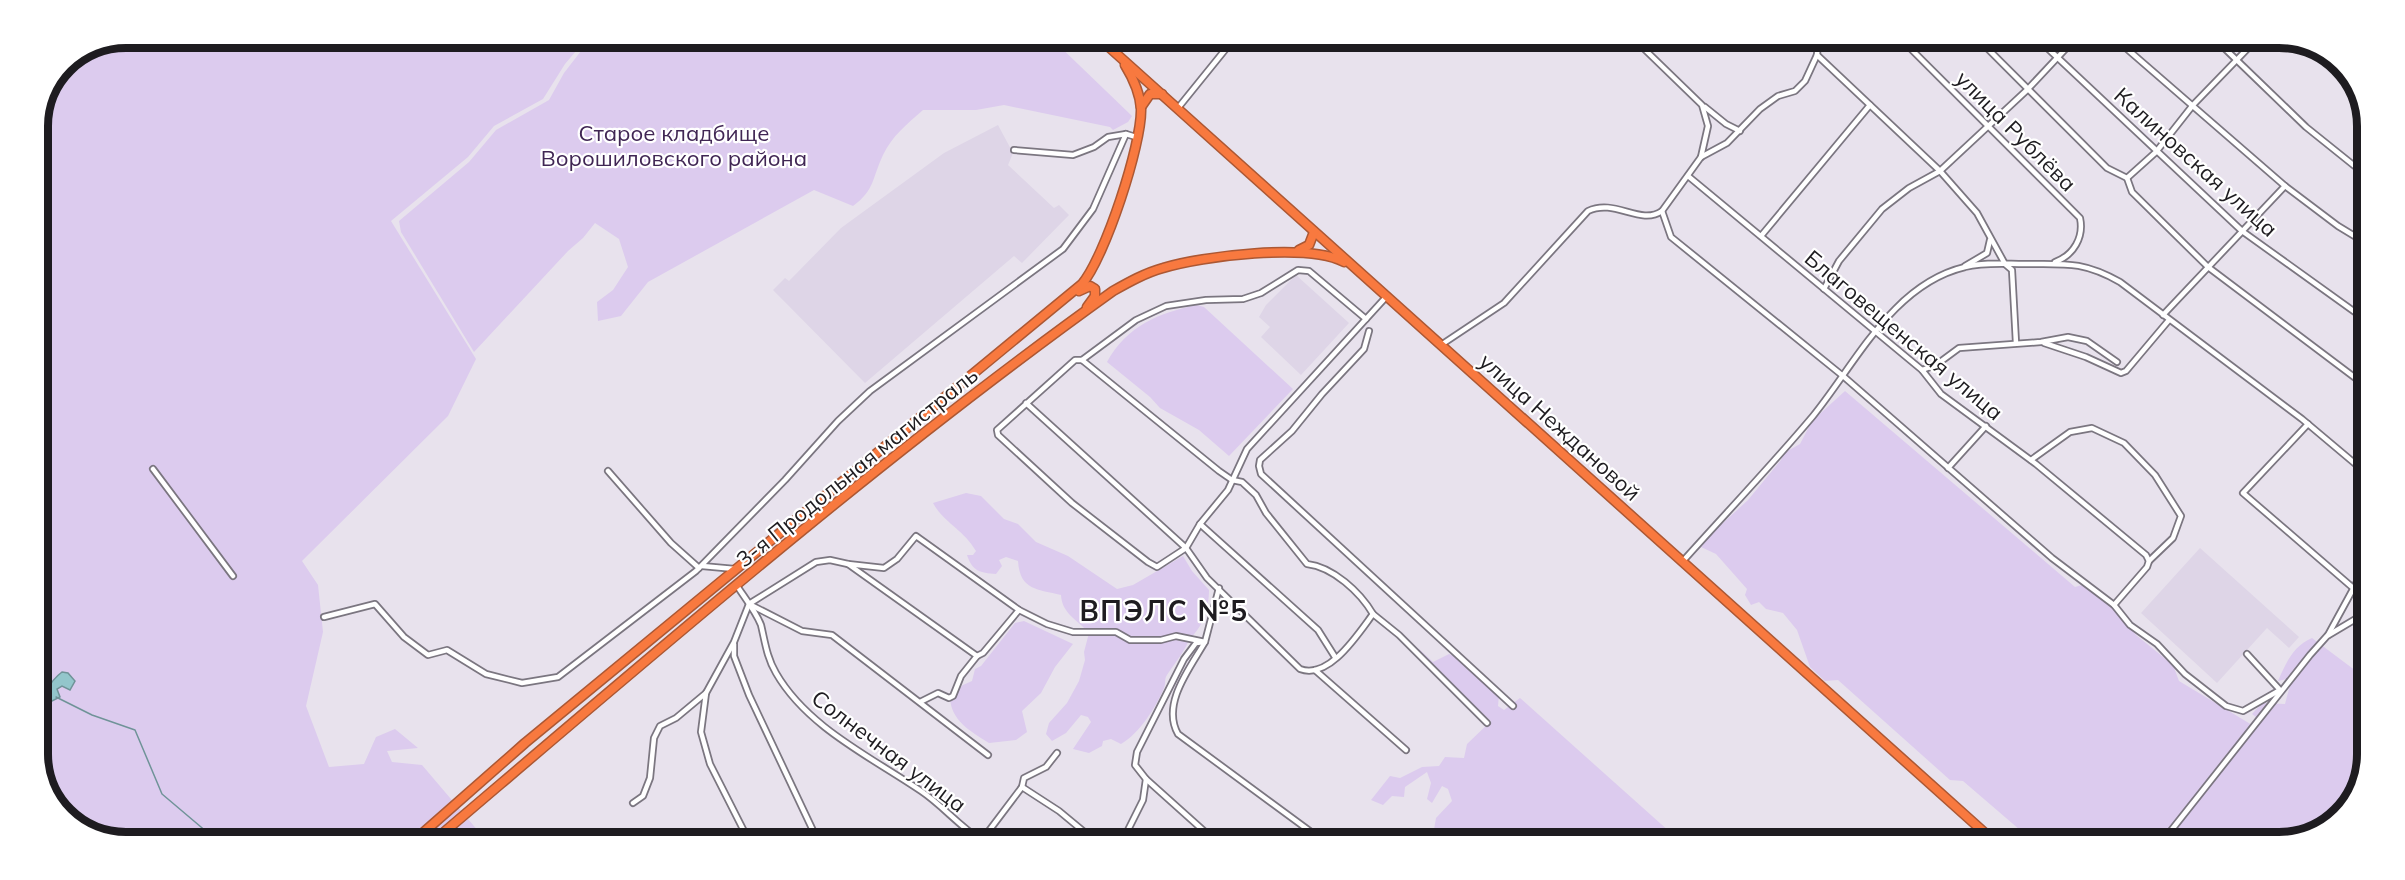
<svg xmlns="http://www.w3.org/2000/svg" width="2405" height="880" font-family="Mulish,sans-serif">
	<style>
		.built { fill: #ded5e7 }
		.green { fill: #dccbee }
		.water { fill: #93c6cb; stroke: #709398; stroke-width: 1.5 }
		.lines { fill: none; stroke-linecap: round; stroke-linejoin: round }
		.stream { stroke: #709398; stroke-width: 1.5 }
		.street-casing { stroke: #7b7680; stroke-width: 8 }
		.highway-casing { stroke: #ac5834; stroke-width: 11 }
		.street { stroke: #fff; stroke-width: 4.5 }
		.highway { stroke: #f8793f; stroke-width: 8 }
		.labels { text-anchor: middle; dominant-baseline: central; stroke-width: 4.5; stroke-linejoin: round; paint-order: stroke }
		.street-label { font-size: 22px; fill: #1e1c20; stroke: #fff }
		.park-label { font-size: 22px; fill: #402654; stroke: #fff }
		.district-label { font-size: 28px; font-weight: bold; letter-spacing: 1.5px; fill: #1e1c20; stroke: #fff }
		.rim { fill: none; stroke: #1e1c20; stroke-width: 8 }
	</style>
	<rect width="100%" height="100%" fill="#e8e2ed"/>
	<g class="built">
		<path d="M998 125 1013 153 1008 165 1054 208 1059 205 1069 215 1022 263 1014 256 865 383 773 290 785 278 789 281 841 228 944 153Z"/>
		<path d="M1296 275 1349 323 1301 375 1261 337 1270 327 1259 317 1266 305Z"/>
		<path d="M2200 548 2299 637 2289 648 2267 628 2217 683 2141 613Z"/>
	</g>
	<g class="green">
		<path d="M126 38H587L565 64 543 99 494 126 468 157 391 221 476 359 448 416 302 561 318 585 323 632 306 706 329 767 364 764 376 737 395 729 418 748 387 751 392 762 422 765 485 839 98 838 56 808 38 760V121L64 63Z"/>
		<path d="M591 38 1052 39 1132 116 1128 122 1113 130 1110 127 1004 105 976 110H923C907 124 892 136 883 155 872 178 875 190 853 206L814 190 648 282 621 316 598 321 597 302 613 290 628 267 619 239 595 223 583 238 568 251 474 352 401 232 399 221 469 162 496 130 549 100 564 73Z"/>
		<path d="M1197 305 1204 307 1293 389 1229 456 1199 430 1160 408 1150 397 1107 362C1127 326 1158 313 1197 305Z"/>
		<path d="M1845 391 2075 587 2082 585 2118 612 2136 635 2173 665 2179 681 2257 728 2261 721 2252 714 2262 703 2285 704 2292 678 2278 681C2286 663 2293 646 2312 638L2364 677 2363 720 2361 721 2363 725V782L2332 824 2279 842H2034L1963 781 1950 780 1838 680 1825 681 1810 667 1797 630 1783 613 1766 609 1759 602 1751 605 1745 595 1747 589 1716 554 1701 547 1709 536 1748 500 1781 460 1784 453 1800 444 1812 421Z"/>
		<path d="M966 493 981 496 1004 519 1018 524 1036 542 1068 556 1117 589 1133 585 1183 556 1192 571 1209 590C1209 607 1203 628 1189 639 1187 648 1173 666 1167 675 1164 679 1166 684 1164 688 1156 707 1140 733 1121 744L1111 739 1103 741 1102 746 1089 753 1073 749 1091 722 1088 717 1081 715 1066 733 1052 741 1046 734 1049 723 1067 703 1079 681 1085 660 1084 652 1089 633C1078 620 1062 614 1061 595 1038 589 1020 591 1018 561L1006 557 999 560 1002 566 996 574C980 573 972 571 967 555H973L976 551C963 529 944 523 933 503Z"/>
		<path d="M1024 621 1073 644 1055 667 1041 693 1022 711 1027 732 1016 740 989 743C970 731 950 720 950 696L963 685 972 681 975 669 981 666 1015 623Z"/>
		<path d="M1419 649 1433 662 1449 654 1463 660 1499 695 1498 706 1504 710 1520 698 1680 841H1465L1464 839 1432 841 1436 818 1452 801 1448 789 1442 786 1432 803 1427 799 1431 783 1427 772 1405 787 1404 797 1392 796 1383 805 1371 800 1390 776 1400 778 1422 767 1439 766 1445 757 1464 758 1467 744 1491 721 1416 654Z"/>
	</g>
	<path class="water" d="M62 672 68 673 75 681 70 690 62 686 57 689 60 697 46 704 48 712H45C40 698 50 681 62 672Z"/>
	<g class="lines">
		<g class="stream">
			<path d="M38 684 42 687"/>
			<path d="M56 697 92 715 135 730 162 794 214 838"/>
		</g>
		<g class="street-casing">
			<g id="street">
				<path d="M1636 41 1702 105 1708 126 1701 157"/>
				<path d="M1818 41 1817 55 1805 81 1795 91 1778 96 1760 109 1727 143 1701 157 1662 211 1671 237 1843 376 2052 558 2114 605 2130 625 2157 644 2185 674 2226 706 2243 711 2280 690 2247 654"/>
				<path d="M1903 41 2080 218C2084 237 2074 255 2055 262"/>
				<path d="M1980 41 2107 168 2127 178 2132 192 2208 267 2366 386"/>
				<path d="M2041 42 2242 231 2366 320"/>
				<path d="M2119 42 2285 186 2338 226 2366 243"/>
				<path d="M2218 42 2306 127 2367 176"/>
				<path d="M1817 55 1940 171 1977 213 2005 264 2012 270 2016 343"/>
				<path d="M1705 107 1726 124 1740 131"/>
				<path d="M1178 108 1233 40"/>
				<path d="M1014 150 1073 155 1094 147 1108 137 1126 134 1136 137"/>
				<path d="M1688 176 1922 370 1941 394 2036 464 2146 555 2149 561 2147 567 2114 605"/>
				<path d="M2127 178 2156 152 2193 105 2254 42"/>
				<path d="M1761 236 1870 105"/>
				<path d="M1965 266 1987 253 1990 240"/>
				<path d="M1824 289 1839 261 1882 209 1909 188 1940 171 2027 90 2072 42"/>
				<path d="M1387 296 1247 449 1228 490 1200 524 1186 548 1207 578 1300 669C1329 680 1358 634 1373 614L1399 635 1487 723"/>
				<path d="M2163 315 2285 186"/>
				<path d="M1369 331 1364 349 1322 394 1292 431 1260 460 1259 466 1261 474 1513 706"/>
				<path d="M2044 343 2086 357 2121 373 2126 371 2169 320"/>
				<path d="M1441 345 1504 303 1588 211C1615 198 1640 226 1662 211"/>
				<path d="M1082 360 1136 320 1166 306 1206 300 1243 299 1261 293 1298 270 1309 271 1366 319"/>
				<path d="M1922 370 1936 365 1959 348 2041 342 2068 337 2087 341 2117 362"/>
				<path d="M1026 403 1186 548 1157 567 1148 562 1072 503 998 435 997 430 1075 360H1082L1219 471 1232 480 1242 482 1256 495 1266 513 1307 564C1333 567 1360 592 1373 614"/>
				<path d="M2308 424 2243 493 2352 587"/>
				<path d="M2031 460 2070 432 2092 428 2124 443 2155 475 2181 516 2173 538 2149 561"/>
				<path d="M1948 468 1986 426"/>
				<path d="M153 469 233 576"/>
				<path d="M608 471 671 543 699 568"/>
				<path d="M1200 524 1318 630 1335 657"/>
				<path d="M1683 561C1726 513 1771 466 1813 416 1856 363 1893 284 1965 267 1984 262 2005 264 2024 264 2065 264 2083 261 2120 282L2302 419 2365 472"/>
				<path d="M848 564 884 568 897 559 916 536 1019 610 1047 624 1073 632H1116L1130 640H1161L1176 636 1205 642C1190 668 1161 704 1178 734L1322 840"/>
				<path d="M702 566 735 569"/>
				<path d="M737 586C745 598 756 612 761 625 765 642 767 658 776 673 807 727 871 757 921 791 942 805 959 826 981 840"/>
				<path d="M751 605 802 631 832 635 988 755"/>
				<path d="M324 617 375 604 404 637 428 655 447 650 486 674 522 683 558 677 696 571 785 480 838 421 870 391 1063 249 1093 209 1126 134"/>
				<path d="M2328 635 2364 569"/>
				<path d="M734 644V656L749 695 817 839"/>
				<path d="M1315 670 1406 750"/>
				<path d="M706 693 701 732 710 764 748 839"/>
				<path d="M920 702 938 693 949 698 953 696 961 676 977 656"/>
				<path d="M1146 779 1214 840"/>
				<path d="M1022 787 1059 811 1094 840"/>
				<path d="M633 803 643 796 650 778 654 738 660 726 676 718 706 693 734 642 749 604 816 562 830 560 848 564 977 656 983 653 1019 610"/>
				<path d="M982 840 1022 787 1024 778 1046 767 1057 753"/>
				<path d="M1123 840 1143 800 1146 779 1135 765 1137 752 1184 659 1196 643 1205 642 1219 588"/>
				<path d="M2162 842 2310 655 2327 636 2364 614"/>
			</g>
		</g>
		<g class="highway-casing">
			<g id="highway">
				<path d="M1101 40 1995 842"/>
				<path d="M1141 107 1150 94H1162"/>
				<path d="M1299 250 1309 245 1314 232"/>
				<path d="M1079 291 1090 286 1095 289V296L1087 307"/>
				<path d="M416 839 525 743 1082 284C1105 257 1142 144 1141 109 1140 93 1133 78 1125 65"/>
				<path d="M436 839C657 651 877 460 1113 291 1129 282 1145 273 1163 268 1202 256 1308 243 1344 262"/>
			</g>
		</g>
		<use href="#street" class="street"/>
		<use href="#highway" class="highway"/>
	</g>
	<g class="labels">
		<g class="street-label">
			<text transform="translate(2016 131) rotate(45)">улица Рублёва</text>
			<text transform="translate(2196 162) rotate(42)">Калиновская улица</text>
			<text transform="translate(1904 335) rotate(40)">Благовещенская улица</text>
			<text transform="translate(1560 427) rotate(42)">улица Неждановой</text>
			<text transform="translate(857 467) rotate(-39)">3-я Продольная магистраль</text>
			<text transform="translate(889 751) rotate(37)">Солнечная улица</text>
		</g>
		<g class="park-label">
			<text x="674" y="133">Старое кладбище<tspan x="674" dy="25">Ворошиловского района</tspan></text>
		</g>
		<g class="district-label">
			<text x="1164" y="610">ВПЭЛС №5</text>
		</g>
	</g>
	<path d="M0 0H2405V880H0ZM126 48H2279A78 78 0 0 1 2357 126V754A78 78 0 0 1 2279 832H126A78 78 0 0 1 48 754V126A78 78 0 0 1 126 48Z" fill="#fff" fill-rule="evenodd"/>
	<path class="rim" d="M126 48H2279A78 78 0 0 1 2357 126V754A78 78 0 0 1 2279 832H126A78 78 0 0 1 48 754V126A78 78 0 0 1 126 48Z"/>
</svg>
